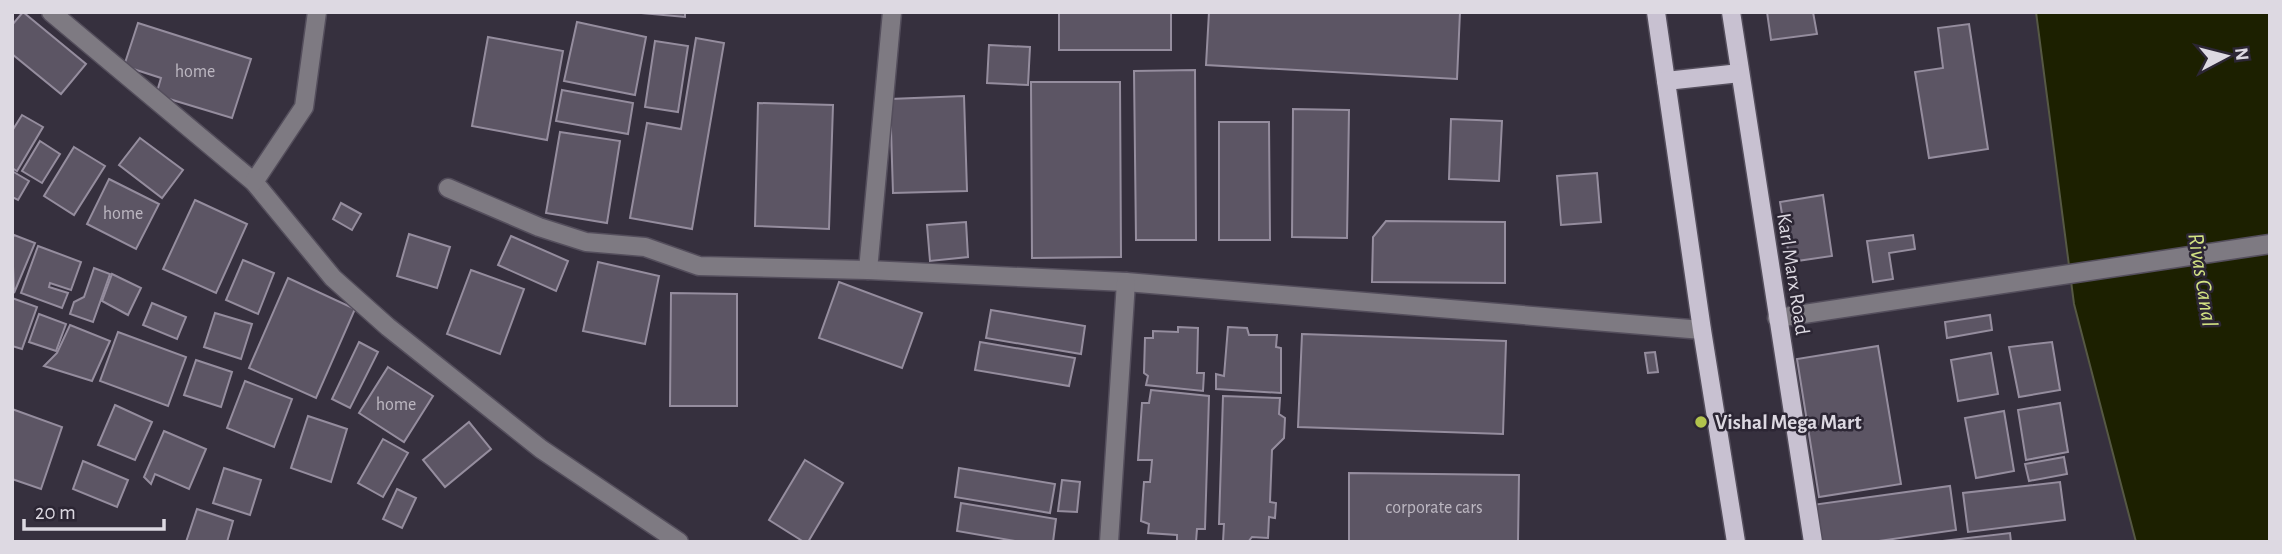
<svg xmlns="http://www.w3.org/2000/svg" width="2282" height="554" font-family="'Alegreya Sans',sans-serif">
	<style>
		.water { fill: #1c2000; stroke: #565844; stroke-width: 2 }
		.building { fill: #5c5564; stroke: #958d9e; stroke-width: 2 }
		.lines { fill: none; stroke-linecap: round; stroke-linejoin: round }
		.minor-casing { stroke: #544e5c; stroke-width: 21 }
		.major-casing { stroke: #544e5c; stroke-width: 21 }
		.minor { stroke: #7e7a82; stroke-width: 18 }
		.major { stroke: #c8c1d1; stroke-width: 18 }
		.poi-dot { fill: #b2c34c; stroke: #2c2634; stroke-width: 2.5 }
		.labels { text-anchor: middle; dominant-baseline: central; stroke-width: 5; stroke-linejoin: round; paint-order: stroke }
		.number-label { font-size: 18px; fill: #bdb8c2 }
		.street-label { font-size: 21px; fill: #ddd9e2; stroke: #2c2634 }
		.poi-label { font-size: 21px; font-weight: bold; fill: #ddd9e2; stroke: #2c2634; text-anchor: start }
		.water-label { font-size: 23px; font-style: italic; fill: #d3e383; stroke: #2c2634 }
	</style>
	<rect width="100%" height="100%" fill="#36303e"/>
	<path class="water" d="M2036 12H2270V542H2136L2074 304Z"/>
	<g class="building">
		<path d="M23 12 86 64 61 94 12 54V25Z"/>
		<path d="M630 12H685V17Z"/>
		<rect x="1059" y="12" width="112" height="38"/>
		<path d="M1209 12H1460L1457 79 1206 65Z"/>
		<path d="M1767 12H1813L1817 34 1771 40Z"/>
		<path d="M577 22 646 37 635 95 564 81Z"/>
		<path d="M138 23 251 59 232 118 156 95 161 78 124 66Z"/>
		<path d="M1969 24 1988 149 1929 158 1915 72 1943 68 1938 28Z"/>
		<path d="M488 37 563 51 547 140 472 126Z"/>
		<path d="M696 38 724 43 692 229 630 218 647 123 681 129Z"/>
		<path d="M655 41 688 46 678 112 645 107Z"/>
		<path d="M989 45 1030 47 1028 85 987 83Z"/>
		<path d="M1195 70 1196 240H1136L1134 71Z"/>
		<path d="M1031 82H1120L1121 257 1032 258Z"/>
		<path d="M562 90 633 103 628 134 556 121Z"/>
		<path d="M964 96 967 191 893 193 890 99Z"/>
		<path d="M758 103 833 105 829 229 755 226Z"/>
		<path d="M1293 109 1349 110 1347 238 1292 237Z"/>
		<path d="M22 115 43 127 17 171 12 168V131Z"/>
		<path d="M1451 119 1502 121 1499 181 1449 179Z"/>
		<path d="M1219 122H1269L1270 240H1219Z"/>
		<path d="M560 132 620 141 607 223 546 213Z"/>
		<path d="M140 138 183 170 162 198 119 165Z"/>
		<path d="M40 141 60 154 42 183 22 171Z"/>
		<path d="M74 147 105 166 74 215 44 196Z"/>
		<path d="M12 171 29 181 18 200 12 197Z"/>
		<path d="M1597 173 1601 222 1561 225 1557 176Z"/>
		<path d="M109 179 159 204 136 249 87 224Z"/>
		<path d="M1823 195 1832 256 1790 262 1780 202Z"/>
		<path d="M195 200 247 224 216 293 163 269Z"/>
		<path d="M341 203 361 214 352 230 333 219Z"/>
		<path d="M1386 221 1505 222V283L1372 282 1373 237Z"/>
		<path d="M966 222 968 257 930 261 927 225Z"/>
		<path d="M409 234 450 247 437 288 397 276Z"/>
		<path d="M14 235 35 243 14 293 12 239Z"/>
		<path d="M1913 235 1915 249 1889 253 1893 279 1873 282 1867 241Z"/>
		<path d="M511 236 568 261 556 291 498 265Z"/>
		<path d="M38 246 81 262 71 290 50 283 49 287 68 293 62 308 21 293Z"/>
		<path d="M243 260 274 273 258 314 226 300Z"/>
		<path d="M598 262 659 276 645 344 583 331Z"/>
		<path d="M94 268 110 274 93 322 70 314 74 302 84 297Z"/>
		<path d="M471 270 524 289 500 354 447 334Z"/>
		<path d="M112 274 141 288 128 315 102 301Z"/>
		<path d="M288 278 355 309 316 398 249 368Z"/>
		<path d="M839 282 922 313 902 368 819 338Z"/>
		<path d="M671 293 737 294V406H670Z"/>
		<path d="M12 298 37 307 22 349 12 346Z"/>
		<path d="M152 303 186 317 177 339 143 325Z"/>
		<path d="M991 310 1085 326 1081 354 986 338Z"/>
		<path d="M215 313 252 324 241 359 204 347Z"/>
		<path d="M39 314 66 324 56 351 29 342Z"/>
		<path d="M1990 315 1992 330 1947 338 1945 322Z"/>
		<path d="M70 325 110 341 92 381 44 366 57 353Z"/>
		<path d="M1178 327 1198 328 1197 373H1204L1203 391 1146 385 1148 376 1144 373 1145 338H1153V331L1178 332Z"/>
		<path d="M1228 327 1247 328 1249 335H1277L1276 347 1281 348V393L1216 389V374L1224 376Z"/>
		<path d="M118 332 186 357 168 406 100 381Z"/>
		<path d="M1302 334 1506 341 1503 434 1298 427Z"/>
		<path d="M359 342 378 352 350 408 332 399Z"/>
		<path d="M980 342 1075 358 1069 386 975 370Z"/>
		<path d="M2052 342 2060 390 2019 397 2009 347Z"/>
		<path d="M1878 346 1901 484 1819 497 1797 359Z"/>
		<path d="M1655 352 1658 372 1648 373 1645 353Z"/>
		<path d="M1991 353 1998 394 1958 401 1951 360Z"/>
		<path d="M196 360 232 372 221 407 184 395Z"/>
		<path d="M388 367 433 396 404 442 359 413Z"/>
		<path d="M245 381 292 399 274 447 227 428Z"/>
		<path d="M1151 390 1209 396 1205 529H1197L1196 542 1177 541V535L1148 533 1149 524 1141 521 1144 482H1150L1152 460H1138L1142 403H1149Z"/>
		<path d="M1223 396 1280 398 1279 414 1285 418 1284 438 1272 450 1270 502 1276 503 1275 518 1269 517 1268 538 1252 537 1248 542H1223L1224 524H1219Z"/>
		<path d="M2060 403 2068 452 2026 460 2018 410Z"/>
		<path d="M115 405 152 422 135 460 98 445Z"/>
		<path d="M12 409 62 427 41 489 12 479Z"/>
		<path d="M2004 411 2014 471 1976 478 1965 418Z"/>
		<path d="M308 416 347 429 331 482 291 468Z"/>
		<path d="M469 422 491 449 445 487 423 460Z"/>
		<path d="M164 431 206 449 189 489 155 474 151 484 144 477Z"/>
		<path d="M383 439 408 453 383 497 358 483Z"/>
		<path d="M2064 457 2067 474 2029 481 2025 464Z"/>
		<path d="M805 460 843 483 808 542H804L769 520Z"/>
		<path d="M83 461 128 480 117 507 73 489Z"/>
		<path d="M224 468 261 480 250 515 213 503Z"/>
		<path d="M959 468 1055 484 1050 513 955 497Z"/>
		<path d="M1349 473 1519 475 1518 542H1349Z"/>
		<path d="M1062 480 1080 482 1077 512 1058 511Z"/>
		<path d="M2060 482 2065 520 1968 532 1963 493Z"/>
		<path d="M1950 486 1956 530 1872 542H1817L1812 505Z"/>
		<path d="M397 489 416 498 402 528 383 519Z"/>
		<path d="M961 503 1056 519 1053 542H1021L957 531Z"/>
		<path d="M197 509 233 521 227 542H186Z"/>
		<path d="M2010 533 2011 542H1934Z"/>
	</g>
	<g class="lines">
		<g class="minor-casing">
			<g id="minor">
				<path d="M51 12 254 182 333 278 388 327 541 449 679 542"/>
				<path d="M254 182 304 107 317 12"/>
				<path d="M448 188 539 227 586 242 645 247 699 266 868 270 1126 282 1702 330"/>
				<path d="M868 270 892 12"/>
				<path d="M1777 318 2270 244"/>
				<path d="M1109 542 1126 282"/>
			</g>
		</g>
		<g class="major-casing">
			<g id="major">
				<path d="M1656 12 1702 330 1736 542"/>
				<path d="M1731 12 1813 542"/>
				<path d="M1666 81 1740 73"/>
			</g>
		</g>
		<use href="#minor" class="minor"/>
		<use href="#major" class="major"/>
	</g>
	<circle class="poi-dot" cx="1701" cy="422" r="7"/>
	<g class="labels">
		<g class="number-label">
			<text x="195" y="72">home</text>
			<text x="123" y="214">home</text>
			<text x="396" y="405">home</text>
			<text x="1434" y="508">corporate cars</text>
		</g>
		<g class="street-label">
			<text transform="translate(1793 274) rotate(81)">Karl Marx Road</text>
		</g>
		<g class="poi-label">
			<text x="1715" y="422">Vishal Mega Mart</text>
		</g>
		<g class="water-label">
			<text transform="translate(2202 280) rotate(81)">Rivas Canal</text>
		</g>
	</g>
	<rect width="2282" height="554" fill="none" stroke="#ddd9e2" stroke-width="28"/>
	<g transform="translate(2226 56) rotate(83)" stroke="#2c2634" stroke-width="5" paint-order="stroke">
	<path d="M0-5L12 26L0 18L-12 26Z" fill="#ddd9e2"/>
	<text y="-10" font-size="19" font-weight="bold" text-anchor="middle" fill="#ddd9e2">N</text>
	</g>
	<path d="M24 519v10h140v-10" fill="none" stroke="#ddd9e2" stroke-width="3.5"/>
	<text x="35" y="519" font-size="21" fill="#ddd9e2" stroke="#2c2634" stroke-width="5" paint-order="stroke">20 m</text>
</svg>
